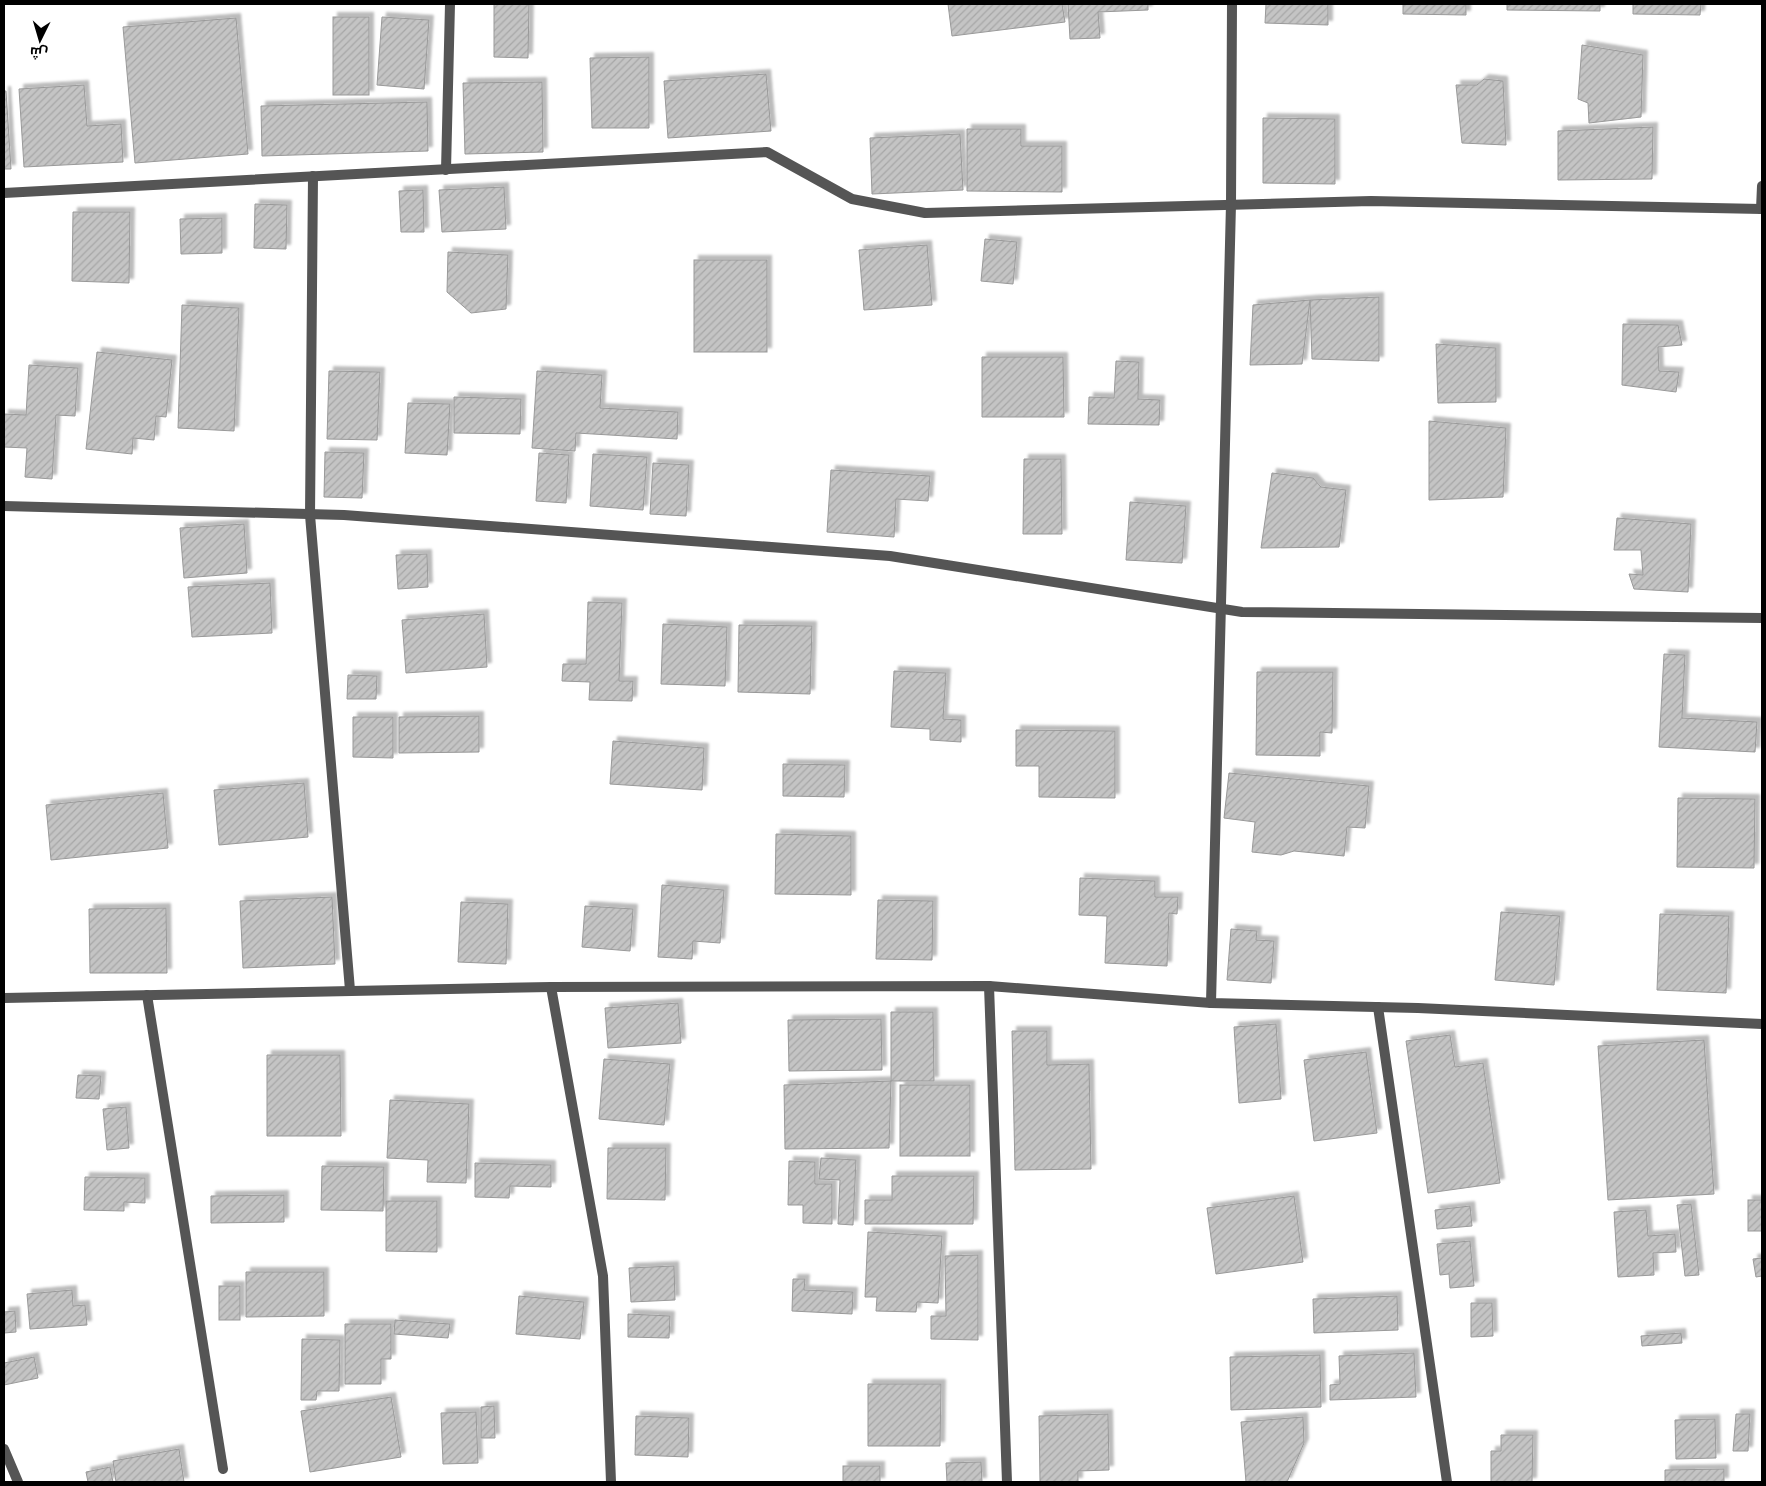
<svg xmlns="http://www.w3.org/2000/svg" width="1766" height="1486" font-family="'Titillium Web',Cairo,sans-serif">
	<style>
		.building { fill: url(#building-hatch); stroke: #999; filter: url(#shadow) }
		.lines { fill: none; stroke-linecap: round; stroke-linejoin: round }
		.street { stroke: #555; stroke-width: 10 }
	</style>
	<defs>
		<pattern id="building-hatch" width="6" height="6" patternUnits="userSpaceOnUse" patternTransform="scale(1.25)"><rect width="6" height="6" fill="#c4c4c4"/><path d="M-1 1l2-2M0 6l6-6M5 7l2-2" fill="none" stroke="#a7a7a7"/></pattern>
		<filter id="shadow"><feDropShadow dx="4.5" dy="-4.5" stdDeviation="1" flood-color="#0004"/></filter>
	</defs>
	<rect width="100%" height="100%" fill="#fff"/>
	<g class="building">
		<path d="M494 4H529L528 58 494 57Z"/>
		<path d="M948 4H1062L1065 22 952 36Z"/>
		<path d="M1068 4H1148V10L1098 12 1100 38 1070 39Z"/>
		<path d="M1266 4H1328V25L1265 23Z"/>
		<path d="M1403 4H1466V15L1403 14Z"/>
		<path d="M1507 4H1600V11L1507 10Z"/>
		<path d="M1633 4H1701L1700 15 1633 14Z"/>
		<rect x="333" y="17" width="36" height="78"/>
		<path d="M382 17 429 20 424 89 377 85Z"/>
		<path d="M236 18 248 154 135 163 123 27Z"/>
		<path d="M1582 45 1643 55 1641 117 1589 123 1588 103 1578 99Z"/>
		<path d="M649 57V128H592L590 58Z"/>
		<path d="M766 74 771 131 668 138 664 81Z"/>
		<path d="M1484 79 1503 81 1506 145 1462 143 1456 85H1477Z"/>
		<path d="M542 82 543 152 465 154 463 83Z"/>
		<path d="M84 85 87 126 121 124 123 162 24 167 19 89Z"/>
		<path d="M4 91H6L11 169H4Z"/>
		<path d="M427 102 428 151 262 156 261 106Z"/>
		<path d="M1263 118 1335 119V184L1263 183Z"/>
		<path d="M1653 127 1652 179 1558 180V131Z"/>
		<path d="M967 129H1021V146H1062V192L967 191Z"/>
		<path d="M960 134 963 190 872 194 870 138Z"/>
		<path d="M504 187 506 229 442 232 439 190Z"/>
		<path d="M423 190 424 232H401L399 191Z"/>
		<path d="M255 204 287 205 286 249 254 248Z"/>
		<path d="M73 212H130L129 283 72 281Z"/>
		<path d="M222 218V253L181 254 180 219Z"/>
		<path d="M985 239 1017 242 1013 284 981 281Z"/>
		<path d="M927 245 932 305 864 310 859 250Z"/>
		<path d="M448 252 508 255 506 309 471 313 447 292Z"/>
		<rect x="694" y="260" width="73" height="92"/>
		<path d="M1379 297V361L1312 359 1310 300Z"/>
		<path d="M1310 300 1302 364 1250 365 1253 305Z"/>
		<path d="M182 305 239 308 234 431 178 428Z"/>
		<path d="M1623 324 1678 325 1682 345 1658 347 1659 371 1679 372 1676 392 1622 385Z"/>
		<path d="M1436 344 1496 348V402L1438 403Z"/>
		<path d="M97 352 172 360 166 417 156 416 154 440 133 438 132 454 86 449Z"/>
		<path d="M982 357H1063L1064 417H982Z"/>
		<path d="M1116 361 1139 362 1138 399 1160 400 1159 425 1088 424 1089 397 1114 398Z"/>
		<path d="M29 365 78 368 75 416 56 415 52 479 25 477 27 448 4 447V414L26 415Z"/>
		<path d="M329 371 380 372 377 440 327 439Z"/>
		<path d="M537 371 602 375 600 408 678 412 677 439 576 433 575 451 532 448Z"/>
		<path d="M454 397 521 399 520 434 454 433Z"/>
		<path d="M408 403 450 404 447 455 405 453Z"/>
		<path d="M1429 421 1506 428 1503 497 1429 500Z"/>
		<path d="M325 452 364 453 362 498 324 497Z"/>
		<path d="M539 453 569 455 566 503 536 501Z"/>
		<path d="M593 454 647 457 643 510 590 506Z"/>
		<path d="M1024 459H1061L1062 534H1023Z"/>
		<path d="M653 463 689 465 686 516 650 514Z"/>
		<path d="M831 470 930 476 928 501 896 499 894 537 827 532Z"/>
		<path d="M1272 473 1313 478 1321 487 1346 490 1339 547 1261 548Z"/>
		<path d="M1130 502 1186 506 1182 563 1126 560Z"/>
		<path d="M1617 518 1691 524 1688 592 1634 589 1629 574 1643 575 1641 550H1614Z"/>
		<path d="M244 524 247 573 184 578 180 528Z"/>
		<path d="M427 554 428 587 398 589 396 555Z"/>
		<path d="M270 583 272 633 192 637 188 587Z"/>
		<path d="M588 602 622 603 619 681H633L632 701 589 700 590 682 562 681 563 664H586Z"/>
		<path d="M484 614 487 667 406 673 402 620Z"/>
		<path d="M663 624 727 627 725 686 661 684Z"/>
		<path d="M739 625 812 626 810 694 738 692Z"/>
		<path d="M1664 654 1685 655 1682 718 1757 722 1755 752 1659 747Z"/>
		<path d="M894 671 946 673 943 719 961 720V742L930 740V729L891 727Z"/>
		<path d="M1257 672H1333L1332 733 1320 732V756L1256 755Z"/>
		<path d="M348 675 377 676 376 699H347Z"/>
		<path d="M479 716V752L399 753V717Z"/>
		<path d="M353 717H393V758L353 757Z"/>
		<path d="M1016 730 1115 731V798L1039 797V766H1016Z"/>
		<path d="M613 741 704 748 702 790 610 784Z"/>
		<path d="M783 764 845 765 844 797 783 796Z"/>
		<path d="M1229 773 1369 786 1365 828 1347 827 1344 856 1294 851 1281 855 1252 852 1255 822 1224 818Z"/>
		<path d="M304 783 308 837 219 845 214 790Z"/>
		<path d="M163 793 168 848 51 860 46 805Z"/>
		<path d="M1678 798 1755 799 1754 868 1677 867Z"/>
		<path d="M776 834 851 836V895L775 894Z"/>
		<path d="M1080 878 1155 881V897H1178L1177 914 1169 913 1167 966 1105 963 1107 916 1079 915Z"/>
		<path d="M662 885 724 890 720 943 693 941 692 959 658 957Z"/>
		<path d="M332 897 335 964 243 968 240 901Z"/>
		<path d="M878 900 933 901 932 960 876 959Z"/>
		<path d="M461 902 508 904 506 964 458 962Z"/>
		<path d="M585 906 633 909 630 951 582 947Z"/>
		<path d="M166 908 167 973H90L89 909Z"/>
		<path d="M1501 912 1560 916 1554 985 1495 980Z"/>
		<path d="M1660 914 1729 916 1726 993 1657 990Z"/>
		<path d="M1231 929 1257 931 1256 940 1274 941 1271 983 1227 980Z"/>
		<path d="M678 1003 681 1043 608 1048 605 1008Z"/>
		<path d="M891 1012H933L934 1081H891Z"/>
		<path d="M881 1019 882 1070 789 1071 788 1020Z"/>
		<path d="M1276 1024 1281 1099 1239 1103 1234 1027Z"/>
		<path d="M1012 1031H1047V1065L1089 1064 1091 1169 1015 1170Z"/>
		<path d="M1450 1035 1455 1067 1483 1063 1500 1183 1428 1193 1406 1041Z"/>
		<path d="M1704 1040 1714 1194 1608 1200 1598 1046Z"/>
		<path d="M1366 1052 1377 1133 1314 1141 1304 1060Z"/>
		<path d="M267 1055H340L341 1136H267Z"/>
		<path d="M604 1059 670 1064 664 1125 599 1119Z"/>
		<path d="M78 1075 101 1076 99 1099 76 1098Z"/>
		<path d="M891 1081 889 1148 785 1149 784 1085Z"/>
		<rect x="900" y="1085" width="70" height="71"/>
		<path d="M390 1100 469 1104 466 1183 427 1182 428 1160 387 1158Z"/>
		<path d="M126 1107 129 1148 107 1150 103 1109Z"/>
		<path d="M608 1148H666L665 1200 607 1199Z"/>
		<path d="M821 1158 856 1160 853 1225 838 1224 840 1180 819 1179Z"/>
		<path d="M789 1161 815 1162V1184H832V1224L803 1223V1205H788Z"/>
		<path d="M475 1163 551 1165V1187L510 1186 509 1198 475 1197Z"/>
		<path d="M322 1166 384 1167 383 1211 321 1210Z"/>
		<path d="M892 1176H974L973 1224H865V1200H892Z"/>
		<path d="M85 1177 145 1178V1203L124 1202V1211L84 1210Z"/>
		<path d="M284 1195V1222L211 1223V1196Z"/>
		<path d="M1294 1196 1303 1262 1216 1274 1207 1208Z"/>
		<rect x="1748" y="1200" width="14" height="31"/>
		<path d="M386 1201H437V1252L386 1251Z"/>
		<path d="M1691 1204 1699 1275 1685 1276 1677 1205Z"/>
		<path d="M1470 1206 1472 1226 1437 1229 1435 1210Z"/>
		<path d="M1646 1210 1648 1236 1675 1234 1676 1252 1653 1253 1654 1275 1618 1277 1614 1212Z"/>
		<path d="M868 1232 942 1236 938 1303 917 1302 916 1312 876 1311 877 1297H865Z"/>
		<path d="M1470 1241 1474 1286 1450 1288 1449 1274 1440 1275 1437 1244Z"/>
		<path d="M978 1255V1340L931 1339V1316H946L945 1256Z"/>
		<path d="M1762 1258V1276L1756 1277 1753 1259Z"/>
		<path d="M674 1266 675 1300 631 1302 629 1268Z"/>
		<path d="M246 1272H324V1316L246 1317Z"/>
		<path d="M793 1279H805L804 1290 853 1292 852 1314 792 1311Z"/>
		<rect x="219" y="1286" width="21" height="34"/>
		<path d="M72 1290 73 1306 85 1305 87 1325 30 1329 27 1294Z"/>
		<path d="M519 1296 584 1302 580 1339 516 1334Z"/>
		<path d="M1397 1296 1398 1330 1314 1333 1313 1299Z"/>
		<path d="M1471 1303H1492L1493 1336 1471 1337Z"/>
		<path d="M15 1311 16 1332 4 1333V1312Z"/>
		<path d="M628 1314 670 1316 669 1338 628 1337Z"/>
		<path d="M395 1320 450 1324 448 1338 394 1334Z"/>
		<path d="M345 1324H391V1359H381V1384H345Z"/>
		<path d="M1681 1333 1682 1343 1642 1346 1641 1336Z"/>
		<path d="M302 1339 340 1340 339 1391H317L316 1400H301Z"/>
		<path d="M1414 1353 1416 1397 1330 1400V1385L1340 1384 1339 1356Z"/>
		<path d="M1320 1355 1321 1407 1231 1410 1230 1357Z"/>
		<path d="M34 1357 38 1378 4 1385V1363Z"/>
		<path d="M868 1384H941L940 1446H868Z"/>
		<path d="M391 1397 401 1457 310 1472 301 1411Z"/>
		<path d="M494 1406 495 1438H481V1407Z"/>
		<path d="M476 1412 478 1463 443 1464 441 1413Z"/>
		<path d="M1108 1414 1109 1470 1078 1471V1482H1040L1039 1416Z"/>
		<path d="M1736 1414H1750L1748 1451H1733Z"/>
		<path d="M636 1416 689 1418 688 1457 635 1455Z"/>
		<path d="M1303 1417 1304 1443 1287 1482H1246L1241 1422Z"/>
		<path d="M1715 1419 1716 1458 1676 1459 1675 1420Z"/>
		<path d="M1501 1435H1533L1532 1482H1491V1451H1501Z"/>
		<path d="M179 1449 184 1482H116L113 1461Z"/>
		<path d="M981 1462 982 1482H947L946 1463Z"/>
		<rect x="843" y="1466" width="37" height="16"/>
		<path d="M110 1467 113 1482H88L86 1472Z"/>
		<path d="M1724 1469V1482H1665V1470Z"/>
	</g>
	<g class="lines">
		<g class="street">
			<path d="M446 170 450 4"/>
			<path d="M313 176 310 515 350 990"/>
			<path d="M4 193 767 152 852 199 925 213 1371 201 1762 209"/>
			<path d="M1761 209 1762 186"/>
			<path d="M4 506 344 515 890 556 1242 612 1762 618"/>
			<path d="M989 986 1007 1482"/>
			<path d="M551 987 603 1276 611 1482"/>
			<path d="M147 995 223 1469"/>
			<path d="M4 998 551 987 989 986 1211 1003 1418 1008 1762 1024"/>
			<path d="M1211 1003 1231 204 1232 4"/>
			<path d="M1378 1007 1447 1482"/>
			<path d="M4 1449 18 1482"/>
		</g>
	</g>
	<rect width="1766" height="1486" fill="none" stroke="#000000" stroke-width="10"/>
	<g transform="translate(40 40) rotate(185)" stroke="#ffffff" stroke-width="4" paint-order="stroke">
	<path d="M0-4L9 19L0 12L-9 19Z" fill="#000000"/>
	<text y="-8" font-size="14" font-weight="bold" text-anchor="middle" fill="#000000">ش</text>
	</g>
</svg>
